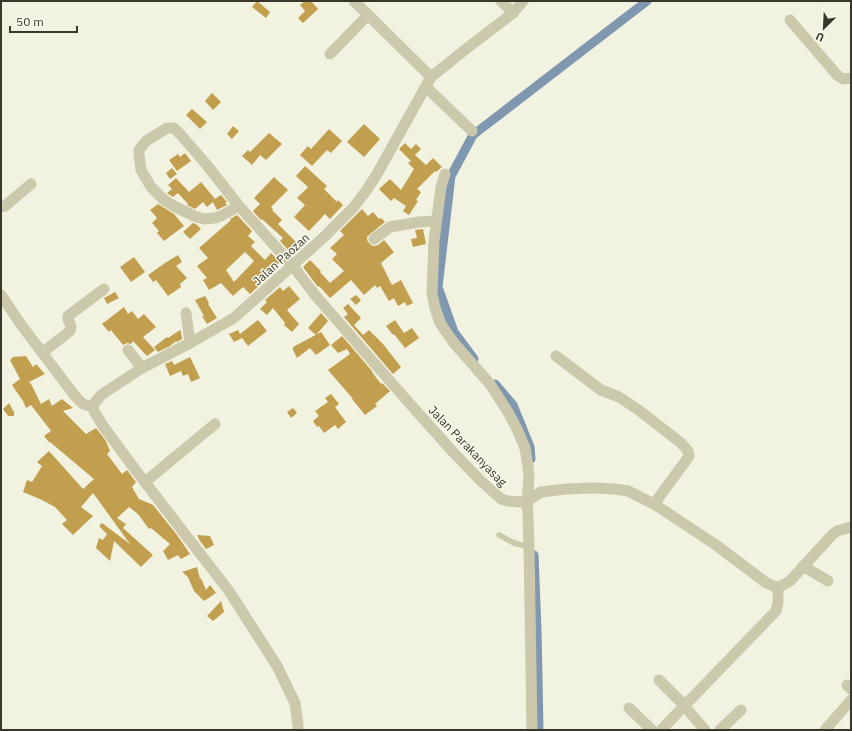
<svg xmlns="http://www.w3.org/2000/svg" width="852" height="731" font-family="'IBM Plex Sans',sans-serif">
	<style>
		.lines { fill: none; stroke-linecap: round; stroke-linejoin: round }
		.canal { stroke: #7f97af; stroke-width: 9 }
		.building { fill: #c29f4e; fill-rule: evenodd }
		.service { stroke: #cbc8ac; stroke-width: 5.5 }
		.minor { stroke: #cbc8ac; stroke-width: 11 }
		.tertiary { stroke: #cbc8ac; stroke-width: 11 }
		.labels { text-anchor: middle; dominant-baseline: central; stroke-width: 3; stroke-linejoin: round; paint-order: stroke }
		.street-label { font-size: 12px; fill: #39362a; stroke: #fafaec }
	</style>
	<rect width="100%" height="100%" fill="#f2f2e0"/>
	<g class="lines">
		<g class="canal">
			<path d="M474 359 454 332 438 287 451 176 473 135 647 1"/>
			<path d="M495 384 513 405 530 447 531 459"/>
			<path d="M534 555 537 630 539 730"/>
		</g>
	</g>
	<g class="building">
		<path d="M257 1 270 12 266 18 252 7Z"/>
		<path d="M305 1H311L318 9 303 23 298 18 305 11 300 5Z"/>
		<path d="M212 93 221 102 213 110 205 101Z"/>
		<path d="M192 109 207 122 200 129 186 115Z"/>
		<path d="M364 124 380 139 364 157 347 142Z"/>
		<path d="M233 126 239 131 232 139 227 134Z"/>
		<path d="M329 129 342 141 331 153 327 150 312 166 300 155 308 146 311 149Z"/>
		<path d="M269 133 282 144 266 160 260 155 252 165 242 156 248 150 250 152Z"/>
		<path d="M405 143 411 149 416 144 421 149 415 155 426 165 433 158 442 167 436 172 435 171 417 189 421 192 416 200 418 201 409 215 403 211 406 206 394 198 391 201 379 189 390 179 401 190 414 169 408 163 411 161 399 149Z"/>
		<path d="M185 153 191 161 177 171 169 160 178 154 180 157Z"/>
		<path d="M305 166 327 186 324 189 337 202 338 200 343 205 330 219 325 214 309 231 294 217 305 205 297 198 308 187 296 176Z"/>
		<path d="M172 168 177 174 170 179 166 173Z"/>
		<path d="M274 177 288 190 271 207 273 209 272 210 282 220 278 224 301 247 293 255 280 241 283 238 262 219 261 220 253 211 260 204 254 198Z"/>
		<path d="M176 178 189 192 201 182 215 199 221 195 227 202 225 203 227 205 217 210 213 202 207 207 203 202 195 209 187 205 188 204 178 193 173 197 167 193 172 189 168 185Z"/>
		<path d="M158 204 174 214 184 226 164 241 157 233 159 231 152 223 157 218 150 210Z"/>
		<path d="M362 209 368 216 373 212 379 219 381 218 385 222 370 234 367 237V240L369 243 371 245 374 246 378 245 384 240 394 252 381 263 392 285 401 280 413 303 407 306 405 302 398 306 394 298 389 301 380 286 377 288 375 285 364 295 351 280 330 298 319 286 318 287 303 267 310 260 321 271 320 272 330 283 344 271 332 259 337 254 330 248 344 235 340 231Z"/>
		<path d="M237 215 252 231 248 236 255 242 251 246 265 260 271 253 280 262 260 283 261 284 250 294 243 287 233 296 221 283 209 290 203 280 207 278 197 266 208 258 199 248 231 220 230 219ZM245 252 254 261 234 282 226 270Z"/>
		<path d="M193 223 196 224 201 229 190 239 183 232Z"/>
		<path d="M423 229 426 244 413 247 411 239 417 238 415 230Z"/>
		<path d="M178 255 182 262 176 266 187 278 180 284 181 287 168 296 156 280 153 282 148 275 165 263Z"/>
		<path d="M134 257 145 272 131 282 120 267Z"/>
		<path d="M289 286 300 299 287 310 299 324 292 332 284 325 285 323 273 308 267 315 260 309 267 302 265 300 272 294 280 287 283 291Z"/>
		<path d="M115 292 119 298 107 304 104 298Z"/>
		<path d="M356 295 361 300 356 305 350 299Z"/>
		<path d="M205 296 209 303 208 304 217 318 207 324 202 316H204L195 300Z"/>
		<path d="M348 304 361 318 354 325 363 335 369 330 383 344 401 367 393 374 344 317 348 314 343 308Z"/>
		<path d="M124 307 128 314 132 311 138 319 144 314 156 327 143 337 155 350 147 356 133 341 131 344 127 343 123 345 111 330 109 332 102 324Z"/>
		<path d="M321 313 328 321 316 335 308 328Z"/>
		<path d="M258 320 267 331 248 346 240 335 242 338 234 342 229 334 238 330 240 334Z"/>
		<path d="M395 320 404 333 412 328 419 338 405 348 394 334 393 335 386 326Z"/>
		<path d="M180 330 181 332 182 339 177 342 176 341 170 346 158 352 154 347 167 337 168 338Z"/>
		<path d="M321 332 330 345 316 355 310 348 297 358 293 350V347Z"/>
		<path d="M342 336 372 371V372L381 384 382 383 390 391 375 404 377 406 365 415 352 399H353L328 370 350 354 347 349 338 353 331 345Z"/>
		<path d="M26 356 33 367 36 364 45 374 29 382 31 384 41 404 49 399 52 406 62 399 73 408 63 411 86 434 96 428 106 441 110 451 107 454 122 474 127 470 136 482 132 487 139 499 153 505 177 535 190 554 181 559 178 555 168 560 163 551 170 544 151 528 149 529 138 514 129 507 117 518 126 524 123 528 153 555 141 567 114 541 110 561 96 548 99 538 103 540 107 534 99 526 102 523 130 544 93 493 81 507 93 516 73 535 62 524 67 520 55 507 42 500 23 492 27 480 32 482 42 466 37 462 49 451 83 489 94 479 50 442H49L44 436 51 431 31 405 26 408 23 401 12 385 20 379 10 360 13 357Z"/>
		<path d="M190 357 200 378 191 382 188 374 183 376 181 371 170 376 165 364 172 361 174 365Z"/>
		<path d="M331 394 339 404 335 407 346 422 338 429 335 425 324 433 319 426 317 427 313 421 319 416 315 411 328 402 325 398Z"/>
		<path d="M9 403 14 412V416H8L3 409Z"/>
		<path d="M293 408 297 413 291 418 287 412Z"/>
		<path d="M197 535 210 536 214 545 206 549 200 541Z"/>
		<path d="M197 567 200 579 201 578 206 590 210 585 216 593 204 601 194 591 188 577 182 572Z"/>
		<path d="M221 601 224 612 213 621 207 616Z"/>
	</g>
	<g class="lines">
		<path class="service" d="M499 535 514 543 529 547"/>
		<g class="minor">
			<path d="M501 1 513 13"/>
			<path d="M790 20 837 75 843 79 851 78"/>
			<path d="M330 54 368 15"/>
			<path d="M426 87 472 131"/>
			<path d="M445 174 441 187 434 241 432 293 435 308 439 321 444 329 454 343 490 384 508 412 517 429 525 448 528 466 529 478 527 501 528 515 529 547 532 730"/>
			<path d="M239 206 206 164 180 134 174 128H167L146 141 142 146 139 150V155L141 170 151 187 164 200 172 205 194 216 204 219 215 218 221 216 239 206 293 266 315 295 403 396 453 452 481 481 501 499 508 501 520 502 527 501 541 492 566 489 594 488 614 489 628 491 654 504 716 545 765 582 773 586 778 587 783 585 790 581 832 535 837 531 851 527"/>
			<path d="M1 207 5 206 31 184"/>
			<path d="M374 239 390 227 419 222 436 221"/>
			<path d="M1 295 22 326 75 396C81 402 84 407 93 405"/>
			<path d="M186 313 190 343"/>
			<path d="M128 350 142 368"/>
			<path d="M42 353 70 331 71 327 68 319V316L104 289"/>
			<path d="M556 356 601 390 619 397 640 411 681 443 688 451 689 456 687 459 654 504"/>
			<path d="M93 405 101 395 142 368 190 343 234 318 324 237 353 208 366 191 377 174 431 77"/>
			<path d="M93 405 94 411 103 426 134 468 229 591 277 666 295 703 298 725V730"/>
			<path d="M145 482 215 424"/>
			<path d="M803 566 828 581"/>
			<path d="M659 680 681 702 705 730"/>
			<path d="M847 685 851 689"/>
			<path d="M629 708 652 730"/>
			<path d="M661 730 776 611 778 602V587"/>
			<path d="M720 730 741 710"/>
			<path d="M825 730 851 700"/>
		</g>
		<path class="tertiary" d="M354 1 431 77 466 49 513 13 523 1"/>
	</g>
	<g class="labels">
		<g class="street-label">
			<text transform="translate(281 259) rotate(-42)">Jalan Paozan</text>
			<text transform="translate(468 446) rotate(46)">Jalan Parakanyasag</text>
		</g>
	</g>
	<rect width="852" height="731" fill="none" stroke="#39362a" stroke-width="4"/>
	<g transform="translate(824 28) rotate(204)" stroke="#fafaec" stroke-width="3" paint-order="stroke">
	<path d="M0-3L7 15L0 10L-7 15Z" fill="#39362a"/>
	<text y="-6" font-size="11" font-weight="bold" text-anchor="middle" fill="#39362a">U</text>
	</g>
	<path d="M10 26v6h67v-6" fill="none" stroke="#39362a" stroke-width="2"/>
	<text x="16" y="26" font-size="12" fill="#39362a" stroke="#fafaec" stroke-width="3" paint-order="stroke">50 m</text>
</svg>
